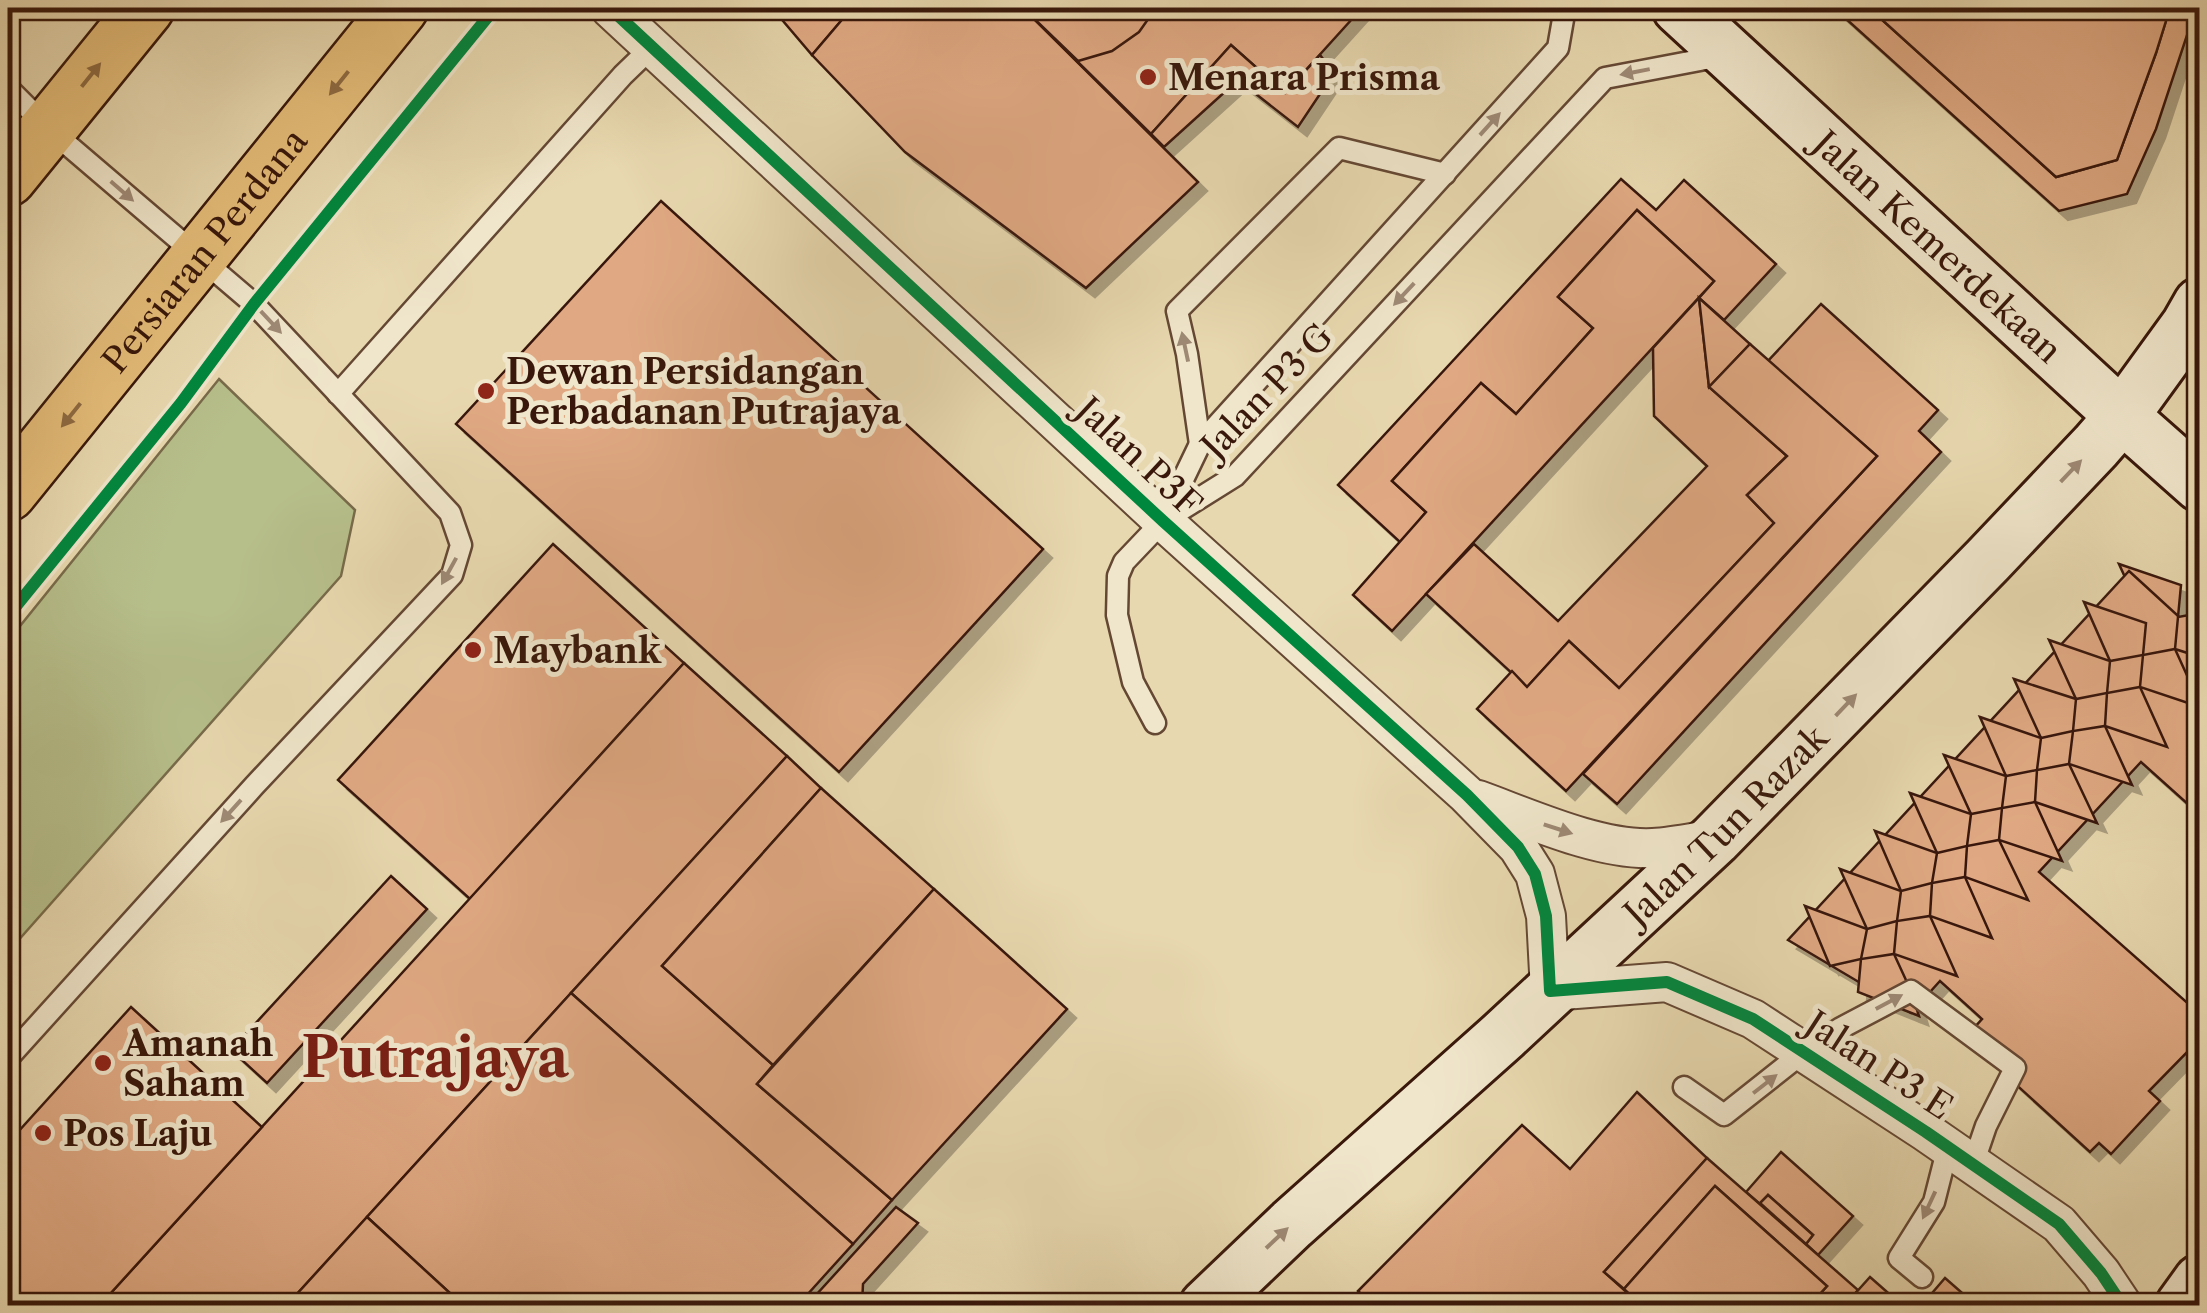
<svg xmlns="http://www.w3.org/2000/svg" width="2207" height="1313" font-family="'Libre Caslon Text',serif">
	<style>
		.grass { fill: #b6be8a; stroke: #786b4a; stroke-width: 2.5 }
		.building { fill: #e0a983; stroke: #39180b; stroke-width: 2.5; filter: url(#shadow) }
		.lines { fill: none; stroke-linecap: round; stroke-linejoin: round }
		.lane-casing { stroke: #654834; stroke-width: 25 }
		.street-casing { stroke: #654834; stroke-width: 42 }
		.secondary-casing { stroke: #39180b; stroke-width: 58 }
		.primary-casing { stroke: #39180b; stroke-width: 60 }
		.lane { stroke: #f0e6cb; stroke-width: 20 }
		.street { stroke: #f0e6cb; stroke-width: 38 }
		.secondary { stroke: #f0e6cb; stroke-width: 52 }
		.primary { stroke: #e4bc78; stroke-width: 55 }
		.cycleway-casing { stroke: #f0e6cb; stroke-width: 19 }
		.cycleway { stroke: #00873e; stroke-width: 12 }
		.oneway { fill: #9e8975 }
		.oneway2 { fill: #8e6a42 }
		.poi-dot { fill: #8f2418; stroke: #f0e6cb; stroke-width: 4 }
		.labels { text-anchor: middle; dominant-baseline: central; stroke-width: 10; stroke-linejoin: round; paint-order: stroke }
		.poi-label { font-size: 35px; font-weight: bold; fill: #39180b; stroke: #f0e6cb; text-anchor: start }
		.street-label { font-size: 35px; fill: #39180b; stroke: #f0e6cb }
		.town-label { font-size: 55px; font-weight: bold; fill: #7a1f14; stroke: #f0e6cb }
	</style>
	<defs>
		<filter id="shadow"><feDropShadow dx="9" dy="9" stdDeviation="0" flood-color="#0004"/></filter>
	</defs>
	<rect width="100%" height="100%" fill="#e8d8af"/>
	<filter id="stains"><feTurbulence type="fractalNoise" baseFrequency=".002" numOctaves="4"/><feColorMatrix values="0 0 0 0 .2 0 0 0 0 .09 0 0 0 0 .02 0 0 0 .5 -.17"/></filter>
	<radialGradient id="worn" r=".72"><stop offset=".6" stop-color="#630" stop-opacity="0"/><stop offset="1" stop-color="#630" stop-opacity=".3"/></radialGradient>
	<path class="grass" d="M219 379 355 510 341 576 8 952V641Z"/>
	<g class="building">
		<path d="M772 8H852L812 55Z"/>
		<path d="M852 8H1023L1198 182 1086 288 905 152 812 55Z"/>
		<path d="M1023 8H1362L1285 93 1231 45 1151 134Z"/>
		<path d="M1023 8H1156L1139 32 1112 51 1078 61Z"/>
		<path d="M1834 8H1869L2056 177 2117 160 2156 53 2170 8H2196L2156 129 2127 194 2059 211Z"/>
		<path d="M1869 8H2170L2156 53 2117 160 2056 177Z"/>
		<path d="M1231 45 1285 93 1320 55 1334 73 1298 127 1238 80 1164 147 1151 134Z"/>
		<path d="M1621 179 1656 210 1684 180 1776 264 1724 320 1699 298 1714 281 1637 210 1558 297 1593 328 1516 414 1481 383 1392 481 1426 512 1401 543 1338 485Z"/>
		<path d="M661 201 1043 549 839 772 456 424Z"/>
		<path d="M1637 210 1714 281 1392 631 1353 595 1426 512 1392 481 1481 383 1516 414 1593 328 1558 297Z"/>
		<path d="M1699 298 1709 387 1787 456 1747 495 1774 523 1619 688 1569 641 1527 687 1426 594 1474 544 1558 621 1707 466 1654 416 1653 348Z"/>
		<path d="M1699 298 1750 344 1709 387Z"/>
		<path d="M1821 304 1938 410 1919 431 1941 452 1617 804 1583 774 1877 456 1768 361Z"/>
		<path d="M1750 344 1877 456 1566 791 1477 709 1512 671 1527 687 1569 641 1619 688 1774 523 1747 495 1787 456 1709 387Z"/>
		<path d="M553 544 684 663 470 899 338 780Z"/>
		<path d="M2119 564 2181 585 2178 617 2146 623Z"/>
		<path d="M2129 571 2200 636V815L2141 762 2039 872 2200 1014V1039L2149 1091 2160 1101 2111 1154 2099 1143 2090 1152 1965 1038 1982 1019 1940 981 1911 1013 1788 940Z"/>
		<path d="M2084 602 2146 623 2143 655 2110 661Z"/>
		<path d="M2200 613V657L2175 649 2178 617Z"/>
		<path d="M2049 640 2110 661 2107 693 2076 699Z"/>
		<path d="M2175 649 2200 704V707L2140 687 2143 655Z"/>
		<path d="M684 663 787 756 367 1217 286 1306H99Z"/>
		<path d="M2014 679 2076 699 2073 731 2041 738Z"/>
		<path d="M2140 687 2167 747 2105 726 2107 693Z"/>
		<path d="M1980 717 2041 738 2037 770 2006 776Z"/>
		<path d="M2105 726 2132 785 2069 764 2073 731Z"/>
		<path d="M1944 755 2006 776 2002 808 1971 814Z"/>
		<path d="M787 756 821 788 662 966 773 1065 757 1084 892 1200 853 1244 571 993Z"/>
		<path d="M2069 764 2097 823 2035 802 2037 770Z"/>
		<path d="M821 788 934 889 773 1065 662 966Z"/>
		<path d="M1910 793 1971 814 1967 846 1937 853Z"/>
		<path d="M2035 802 2062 861 1999 840 2002 808Z"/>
		<path d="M1875 831 1937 853 1932 883 1901 891Z"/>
		<path d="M1999 840 2028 900 1965 877 1967 846Z"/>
		<path d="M1840 869 1901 891 1897 921 1867 929Z"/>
		<path d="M391 876 427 909 267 1083 231 1050Z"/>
		<path d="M1965 877 1992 938 1930 916 1932 883Z"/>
		<path d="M934 889 1067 1009 892 1200 757 1084Z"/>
		<path d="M1805 906 1867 929 1861 959 1830 966Z"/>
		<path d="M1930 916 1957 976 1894 954 1897 921Z"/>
		<path d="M1894 954 1911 991 1919 1016 1858 992 1861 959Z"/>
		<path d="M571 993 853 1244 797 1306H464L367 1217Z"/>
		<path d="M131 1007 262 1127 99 1306H8V1143Z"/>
		<path d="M1637 1092 1707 1158 1604 1272 1642 1306H1374L1358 1291 1522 1125 1570 1169Z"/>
		<path d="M1781 1152 1853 1216 1818 1255 1806 1244 1813 1235 1768 1195 1760 1204 1746 1192Z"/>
		<path d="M1707 1158 1858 1290 1844 1306H1809L1827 1286 1715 1186 1624 1289 1604 1272Z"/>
		<path d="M1715 1186 1827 1286 1809 1306H1642L1624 1289Z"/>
		<path d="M1768 1195 1813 1235 1806 1244 1760 1203Z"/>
		<path d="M896 1207 918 1223 863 1284 862 1306H806Z"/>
		<path d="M367 1217 464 1306H286Z"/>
		<path d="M1870 1277 1903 1306H1844Z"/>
		<path d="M1945 1278 1977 1306H1921Z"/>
	</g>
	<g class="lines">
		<g class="lane-casing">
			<g id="lane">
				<path d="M8 88 48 128 254 304 450 513 461 545 452 575 254 786 8 1058"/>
				<path d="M338 394 623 75 653 46"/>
				<path d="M1200 444 1187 354 1177 311 1339 148 1445 174"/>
				<path d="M1164 519 1200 444 1558 48 1565 8"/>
				<path d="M1155 723 1133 682 1117 615 1118 576 1124 562 1163 521 1235 476 1605 78 1721 56"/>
				<path d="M1684 1087 1724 1115 1805 1051 1841 1028 1911 991 2015 1068 1986 1126 1973 1164"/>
				<path d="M1922 1277 1899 1258 1934 1202 1948 1147"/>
			</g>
		</g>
		<g class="street-casing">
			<g id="street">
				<path d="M610 8 1163 521 1467 795 1518 847 1535 874 1546 916 1550 991 1667 982 1753 1019 1926 1132 2059 1224 2101 1273 2123 1306"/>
				<path d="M1478 800C1528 818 1600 851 1653 848 1674 847 1695 842 1715 839"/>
			</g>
		</g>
		<g class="secondary-casing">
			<g id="secondary">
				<path id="s1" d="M1679 8 2122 416 2200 485"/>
				<path id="s2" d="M1206 1306 1292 1224 1504 1035 1715 839 1988 560 2096 446 2122 416 2188 325 2200 304"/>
				<path d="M2182 1306 2200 1281"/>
			</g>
		</g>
		<g class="primary-casing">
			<g id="primary">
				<path d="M8 178 146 8"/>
				<path id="s3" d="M8 493 400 8"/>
			</g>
		</g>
		<use href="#lane" class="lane"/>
		<use href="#street" class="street"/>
		<use href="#secondary" class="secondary"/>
		<use href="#primary" class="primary"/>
		<g class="cycleway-casing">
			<g id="cycleway">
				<path d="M610 8 1163 521 1467 795 1518 847 1535 874 1546 916 1550 991 1667 982 1753 1019 1926 1132 2059 1224 2101 1273 2123 1306"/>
				<path d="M8 616 181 403 254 304 495 8"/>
			</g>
		</g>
		<use href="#cycleway" class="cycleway"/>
	</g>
	<defs><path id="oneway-solid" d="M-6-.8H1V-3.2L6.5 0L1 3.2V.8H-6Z" transform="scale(2.5)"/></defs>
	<g class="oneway">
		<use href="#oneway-solid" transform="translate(1635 72) rotate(169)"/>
		<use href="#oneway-solid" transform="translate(1490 124) rotate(-48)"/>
		<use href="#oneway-solid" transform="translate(122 191) rotate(41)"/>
		<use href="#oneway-solid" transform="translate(1404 294) rotate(133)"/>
		<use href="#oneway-solid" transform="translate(271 322) rotate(47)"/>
		<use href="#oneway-solid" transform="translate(1185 347) rotate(-102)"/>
		<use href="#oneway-solid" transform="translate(2071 471) rotate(-46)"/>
		<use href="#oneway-solid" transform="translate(449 571) rotate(119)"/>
		<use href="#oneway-solid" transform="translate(1846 705) rotate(-46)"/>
		<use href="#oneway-solid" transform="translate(231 811) rotate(132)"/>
		<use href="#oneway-solid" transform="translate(1558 829) rotate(18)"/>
		<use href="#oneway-solid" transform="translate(1889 1002) rotate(-28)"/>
		<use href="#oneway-solid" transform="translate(1765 1084) rotate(-38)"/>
		<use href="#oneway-solid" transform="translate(1929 1205) rotate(115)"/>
		<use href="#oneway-solid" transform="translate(1277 1238) rotate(-43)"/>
	</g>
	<g class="oneway2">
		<use href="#oneway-solid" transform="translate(91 75) rotate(-51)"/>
		<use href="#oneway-solid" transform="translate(339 83) rotate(129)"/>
		<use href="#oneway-solid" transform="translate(71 415) rotate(129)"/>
	</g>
	<g class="poi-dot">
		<circle cx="1148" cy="77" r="10"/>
		<circle cx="486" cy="391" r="10"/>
		<circle cx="473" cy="650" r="10"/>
		<circle cx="103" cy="1063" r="10"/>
		<circle cx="43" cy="1133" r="10"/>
	</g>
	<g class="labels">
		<g class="poi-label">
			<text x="1168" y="77">Menara Prisma</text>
			<text x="506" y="371">Dewan Persidangan<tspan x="506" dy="40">Perbadanan Putrajaya</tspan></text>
			<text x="493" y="650">Maybank</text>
			<text x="123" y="1043">Amanah<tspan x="123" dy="40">Saham</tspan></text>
			<text x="63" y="1133">Pos Laju</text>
		</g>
		<g class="street-label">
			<text stroke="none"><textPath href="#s1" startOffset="352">Jalan Kemerdekaan</textPath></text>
			<text stroke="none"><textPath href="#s3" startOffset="312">Persiaran Perdana</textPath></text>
			<text transform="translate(1267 391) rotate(-46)">Jalan P3 G</text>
			<text transform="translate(1139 457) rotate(43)">Jalan P3F</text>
			<text stroke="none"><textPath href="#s2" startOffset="708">Jalan Tun Razak</textPath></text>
			<text transform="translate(1879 1065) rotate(33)">Jalan P3 E</text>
		</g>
		<g class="town-label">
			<text x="435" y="1057">Putrajaya</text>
		</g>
	</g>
	<rect width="2207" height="1313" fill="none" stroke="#e8d8af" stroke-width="40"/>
	<rect x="10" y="10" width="2187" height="1293" fill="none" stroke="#39180b" stroke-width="5"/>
	<rect x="20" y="20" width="2167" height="1273" fill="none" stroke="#39180b" stroke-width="2.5"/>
	<rect width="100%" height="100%" filter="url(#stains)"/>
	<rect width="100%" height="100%" fill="url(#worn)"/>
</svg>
